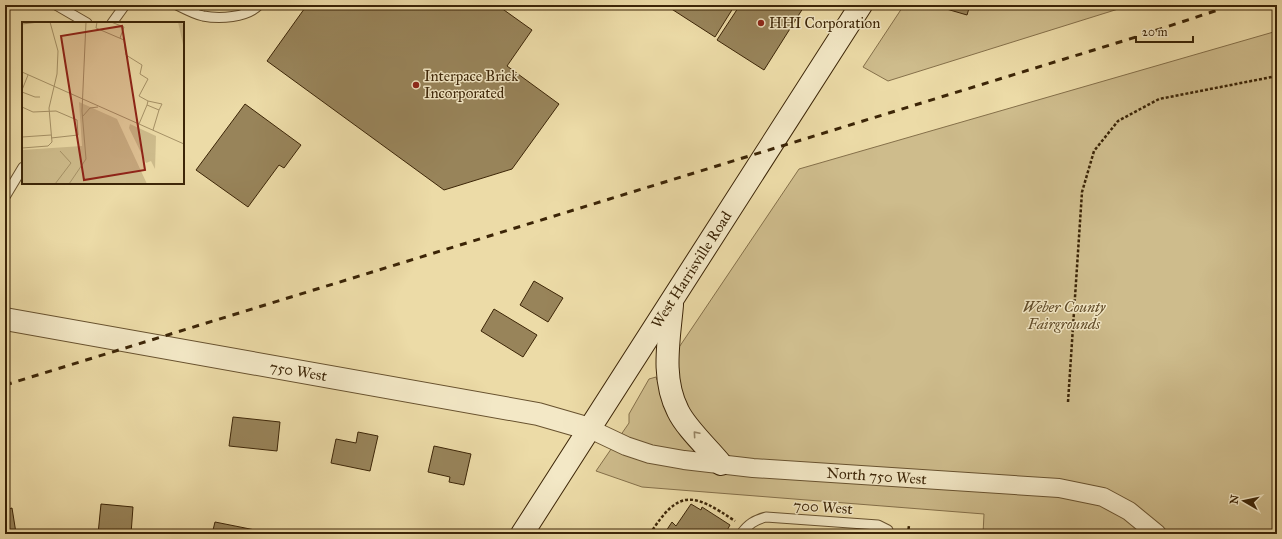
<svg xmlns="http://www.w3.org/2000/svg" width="1282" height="539" font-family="'IM FELL Great Primer',serif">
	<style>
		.green { fill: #cebc8c; stroke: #85704a }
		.building { fill: #98845a; stroke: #3c2507 }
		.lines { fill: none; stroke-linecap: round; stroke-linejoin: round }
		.service-casing { stroke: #68522f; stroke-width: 11 }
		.minor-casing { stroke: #68522f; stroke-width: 20 }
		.tertiary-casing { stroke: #68522f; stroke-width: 24 }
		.secondary-casing { stroke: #3c2507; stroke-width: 24 }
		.path { stroke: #3c2507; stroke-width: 2.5; stroke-dasharray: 3 2; stroke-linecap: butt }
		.service { stroke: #f3e8c6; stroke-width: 9 }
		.minor { stroke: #f3e8c6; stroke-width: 18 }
		.tertiary { stroke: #f3e8c6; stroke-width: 22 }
		.secondary { stroke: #f3e8c6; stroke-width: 22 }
		.rail { stroke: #3c2507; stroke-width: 3; stroke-dasharray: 7 7; stroke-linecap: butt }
		.oneway { stroke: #988666 }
		.poi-dot { fill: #8f2418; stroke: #f3e8c6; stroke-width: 1.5 }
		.labels { text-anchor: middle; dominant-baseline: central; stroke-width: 3; stroke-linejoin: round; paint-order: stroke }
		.poi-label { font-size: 15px; fill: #3c2507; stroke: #f3e8c6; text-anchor: start }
		.street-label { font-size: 15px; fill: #3c2507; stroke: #f3e8c6 }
		.park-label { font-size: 15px; font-style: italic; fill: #604b28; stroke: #f3e8c6 }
		.inset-road { fill: none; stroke: #a69267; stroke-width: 1 }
		.view { fill: #8f2418; fill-opacity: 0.15; stroke: #8f2418; stroke-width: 2 }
		.inset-edge { fill: none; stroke: #3c2507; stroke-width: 2 }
	</style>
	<rect width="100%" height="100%" fill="#ecdba7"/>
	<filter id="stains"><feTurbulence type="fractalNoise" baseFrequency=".005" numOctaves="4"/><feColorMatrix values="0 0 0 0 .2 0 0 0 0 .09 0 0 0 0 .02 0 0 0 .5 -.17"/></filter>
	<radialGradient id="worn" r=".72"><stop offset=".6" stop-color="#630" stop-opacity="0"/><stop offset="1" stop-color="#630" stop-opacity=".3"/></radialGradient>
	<g class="green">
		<path d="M904 5H1131L888 81 863 67Z"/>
		<path d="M1277 31V534H983L984 514 642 487 596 471 629 423V414L649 379 656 377 657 380 799 169Z"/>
	</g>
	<g class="building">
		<path d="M307 5H497L532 30 507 66 559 104 512 169 444 190 267 61Z"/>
		<path d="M672 5H735L715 37 670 8Z"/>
		<path d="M740 5H805L764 70 717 40Z"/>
		<path d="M944 5H970L967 15 943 8Z"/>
		<path d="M245 104 301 145 284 168 279 165 248 207 196 170Z"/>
		<path d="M534 281 563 298 548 322 520 305Z"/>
		<path d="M494 309 537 335 523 357 481 331Z"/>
		<path d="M233 417 280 422 277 451 229 446Z"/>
		<path d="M358 432 378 436 370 471 331 463 336 439 356 443Z"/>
		<path d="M434 446 471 454 464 485 449 482 450 477 428 472Z"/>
		<path d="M101 504 133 507 131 534H98Z"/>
		<path d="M691 504 701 510 702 507 730 525 725 534H664L672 522 676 526Z"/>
		<path d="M12 508 16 533 5 534V510Z"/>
		<path d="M215 522 265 532V534H212Z"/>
	</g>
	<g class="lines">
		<g class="service-casing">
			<g id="service">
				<path d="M56 5 87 23"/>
				<path d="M177 5C185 9 194 14 203 16 219 19 247 18 259 5"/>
				<path d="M112 23 125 5"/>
				<path d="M5 197 23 167"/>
				<path d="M741 534C748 524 755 520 766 517L878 525 888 530 889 534"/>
			</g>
		</g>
		<g class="minor-casing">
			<g id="minor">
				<path id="s1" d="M590 429 626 446 650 454 684 460 753 468 1059 488 1103 497 1129 511 1157 534"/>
			</g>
		</g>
		<g class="tertiary-casing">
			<g id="tertiary">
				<path id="s2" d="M5 319 538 414 590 429"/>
			</g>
		</g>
		<g class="secondary-casing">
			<g id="secondary">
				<path d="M672 305C669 340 661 378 678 411 686 428 709 449 721 464"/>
				<path id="s3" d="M522 534 861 5"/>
			</g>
		</g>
		<g class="path">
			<path d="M1068 402 1082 192 1094 151 1118 121 1159 99 1277 76"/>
			<path d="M650 534C679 488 693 493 735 521"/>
			<path d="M908 534 909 525"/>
		</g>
		<use href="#service" class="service"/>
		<use href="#minor" class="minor"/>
		<use href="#tertiary" class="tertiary"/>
		<use href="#secondary" class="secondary"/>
		<path class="rail" d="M5 385 1136 37 1233 5"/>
	</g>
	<defs><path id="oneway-chevron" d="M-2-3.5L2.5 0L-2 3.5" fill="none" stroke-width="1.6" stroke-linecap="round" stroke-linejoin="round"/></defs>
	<use class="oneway" href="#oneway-chevron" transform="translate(696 434) rotate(-131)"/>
	<g class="poi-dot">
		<circle cx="761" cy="23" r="4"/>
		<circle cx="416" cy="85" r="4"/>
	</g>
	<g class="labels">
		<g class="poi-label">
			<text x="769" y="23">HHI Corporation</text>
			<text x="424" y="76">Interpace Brick<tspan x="424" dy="17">Incorporated</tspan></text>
		</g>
		<g class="street-label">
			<text stroke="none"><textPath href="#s3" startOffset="314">West Harrisville Road</textPath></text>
			<text stroke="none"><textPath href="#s2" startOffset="298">750 West</textPath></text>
			<text stroke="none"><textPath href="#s1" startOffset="293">North 750 West</textPath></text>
			<text transform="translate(823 507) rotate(4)">700 West</text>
		</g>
		<g class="park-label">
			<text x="1064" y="307">Weber County<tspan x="1064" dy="17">Fairgrounds</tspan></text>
		</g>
	</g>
	<g transform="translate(22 22)">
		<rect width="162" height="162" fill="#ecdba7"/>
		<path d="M156 0H160L162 6V27ZM57 80 95 97 125 162H0V128L60 124ZM108 102 134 114 133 147 129 139 124 141 107 106Z" fill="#cebc8c"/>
		<path class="inset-road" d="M75 0 74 6 102 18 104 33 120 43 118 52 126 57 117 74 126 79 125 83M89 0 102 5 98 16M0 2 17 0M0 50 162 122M0 68 6 53M0 70 13 75H18M126 79 140 82 137 88M0 85 11 90 34 89 55 98 56 113 29 116M61 94 68 86 76 85M117 102 125 83 137 88 131 108M0 115 29 113M0 126 26 124 30 120 27 86 35 52 36 29 28 0M33 162 49 141 38 129M47 162 64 137 60 89 64 0"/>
		<path class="view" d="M100 4 123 148 62 158 39 14Z"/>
		<rect width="162" height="162" class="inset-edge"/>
	</g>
	<rect width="1282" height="539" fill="none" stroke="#ecdba7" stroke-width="20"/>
	<rect x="6" y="6" width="1270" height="527" fill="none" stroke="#3c2507" stroke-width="2"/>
	<rect x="10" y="10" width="1262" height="519" fill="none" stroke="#3c2507"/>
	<g transform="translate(1244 501) rotate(279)" stroke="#f3e8c6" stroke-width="3" paint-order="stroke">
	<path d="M0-3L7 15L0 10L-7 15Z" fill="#3c2507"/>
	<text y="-6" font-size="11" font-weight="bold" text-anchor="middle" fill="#3c2507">N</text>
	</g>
	<path d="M1136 36v6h57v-6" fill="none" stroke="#3c2507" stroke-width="2"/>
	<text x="1142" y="36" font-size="12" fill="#3c2507" stroke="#f3e8c6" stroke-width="3" paint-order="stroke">20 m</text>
	<rect width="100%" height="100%" filter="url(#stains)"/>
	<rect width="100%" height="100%" fill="url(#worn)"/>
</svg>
